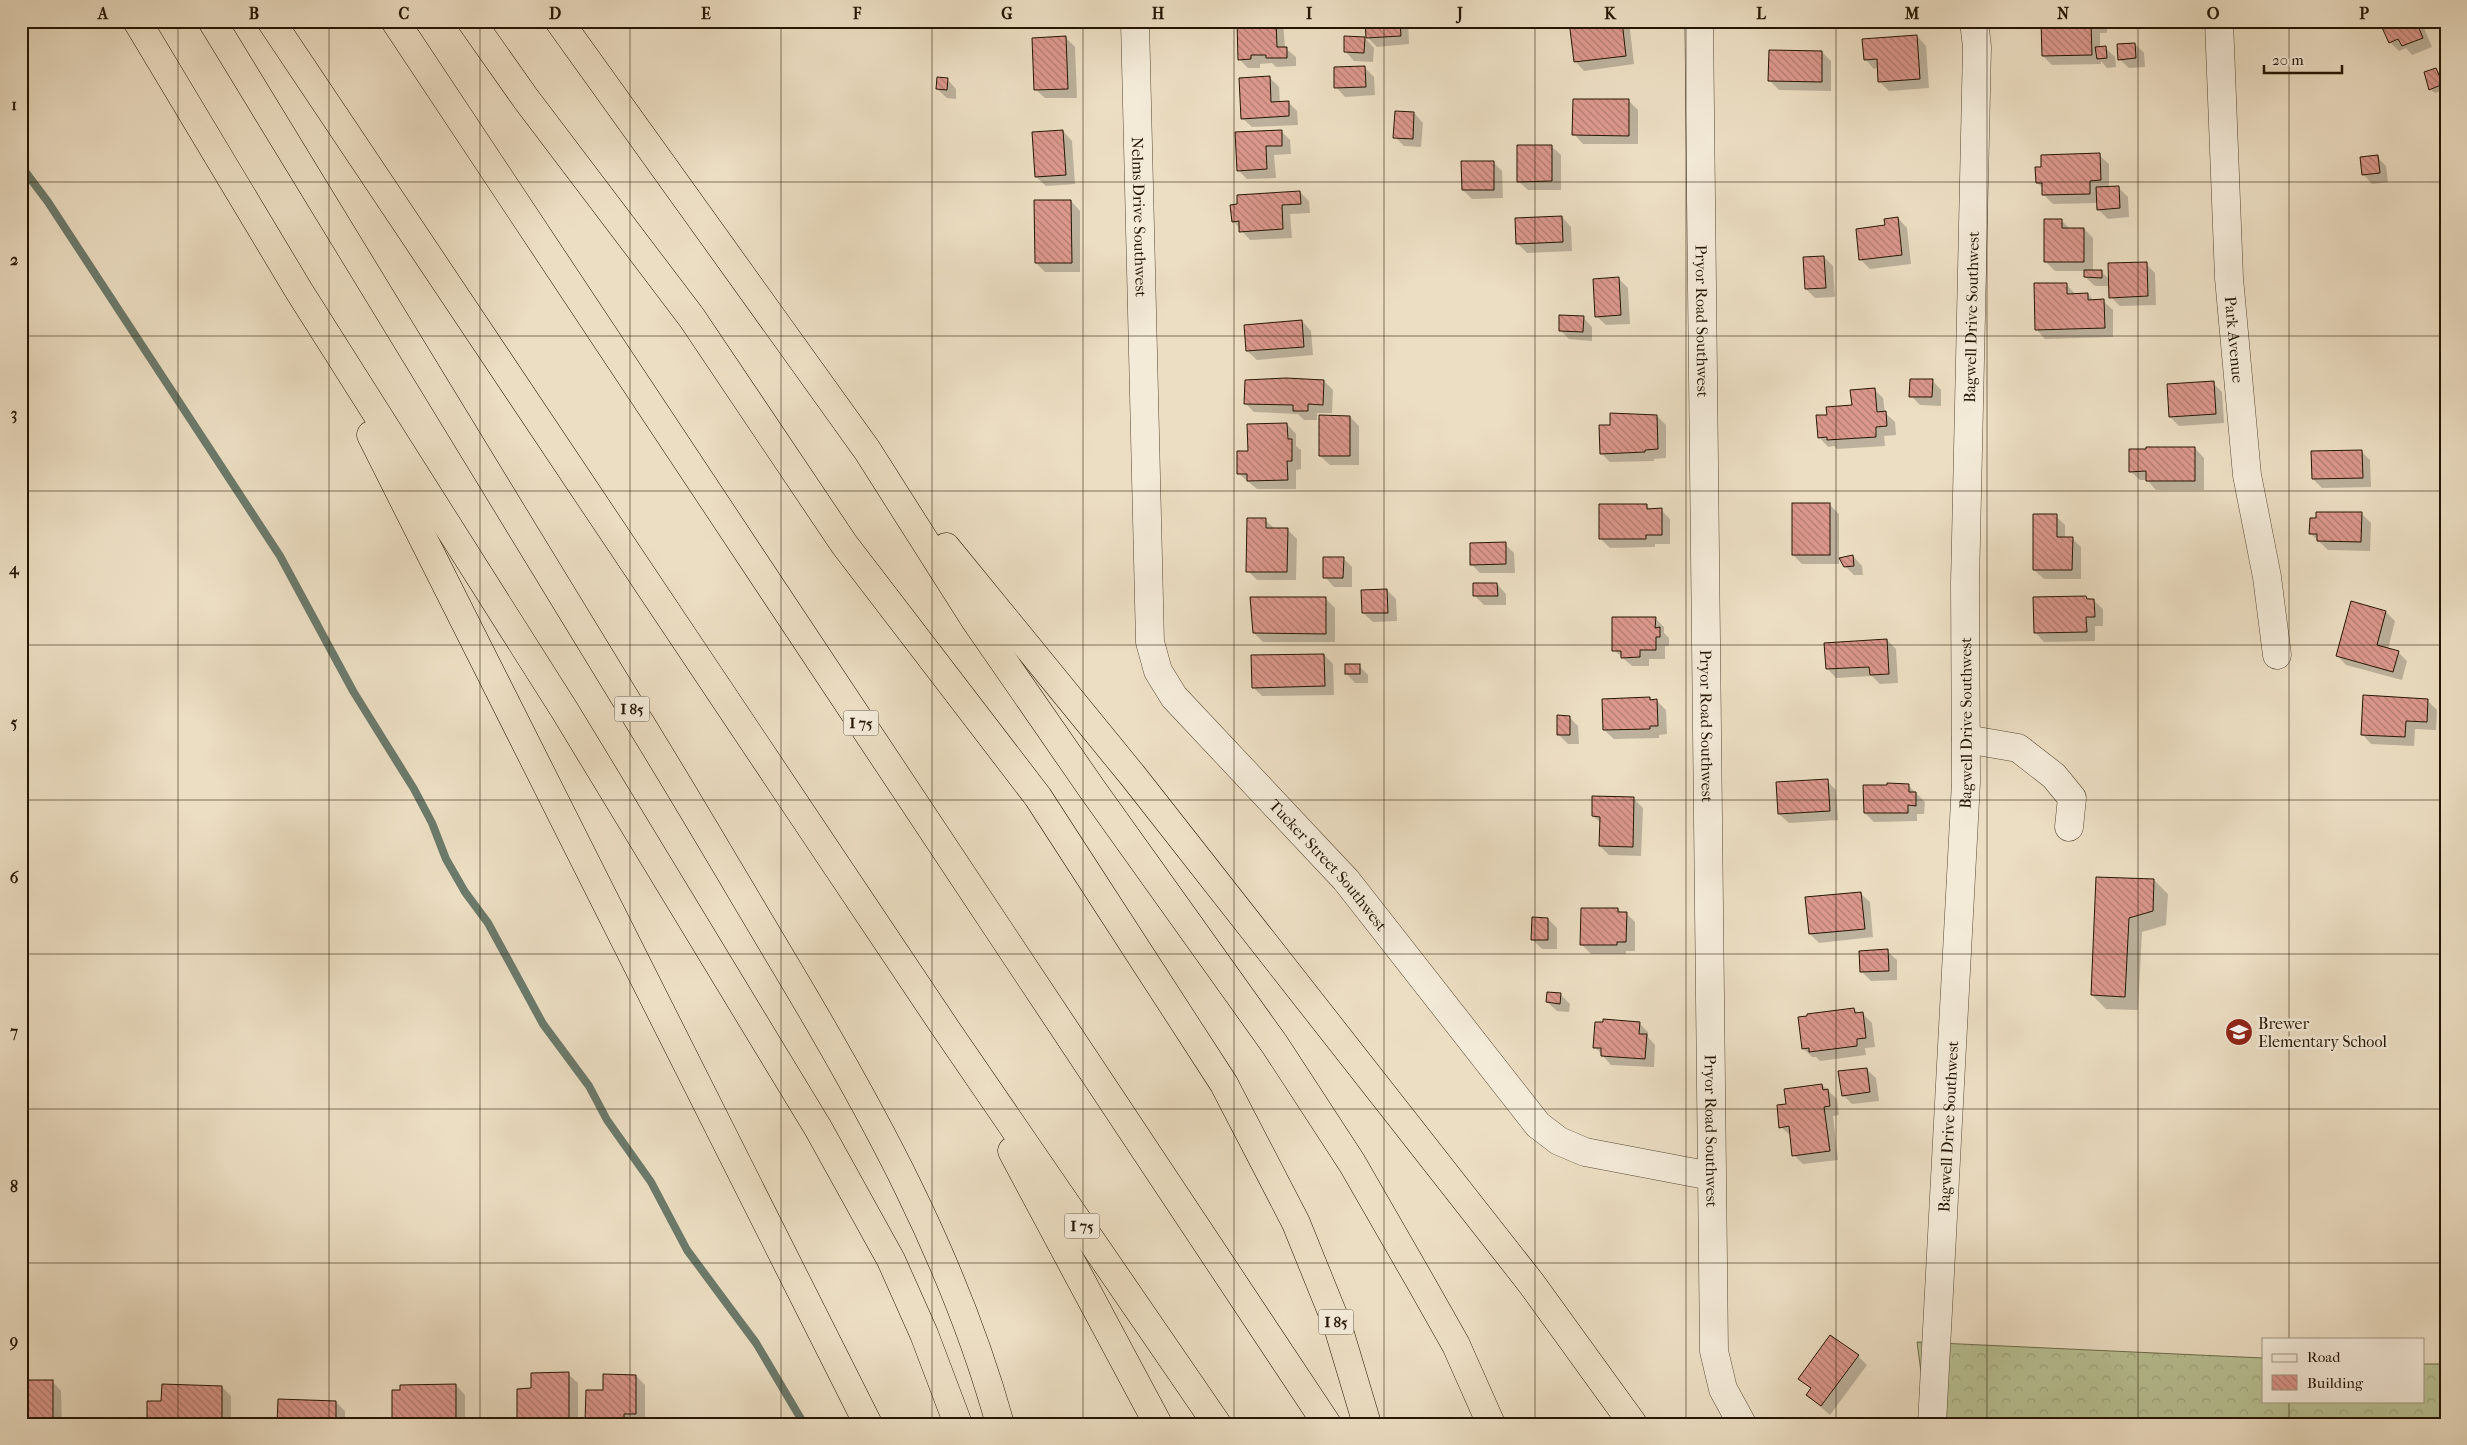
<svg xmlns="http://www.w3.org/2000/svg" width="2467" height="1445" font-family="'IM FELL French Canon',serif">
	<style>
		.forest { fill: url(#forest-crowns); stroke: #6e6c4c }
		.shadow { fill: #0003 }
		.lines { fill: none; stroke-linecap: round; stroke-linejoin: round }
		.stream { stroke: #6b7a6b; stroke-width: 8 }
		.building { fill: url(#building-back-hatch); stroke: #251603 }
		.minor-casing { stroke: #574833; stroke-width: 29 }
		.highway-casing { stroke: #251603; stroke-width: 29 }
		.minor { stroke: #f3ead8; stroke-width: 28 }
		.highway { stroke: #ecdec3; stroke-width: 28 }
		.grid { fill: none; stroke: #251603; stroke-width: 1; stroke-opacity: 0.55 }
		.labels { text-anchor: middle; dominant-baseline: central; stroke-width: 5; stroke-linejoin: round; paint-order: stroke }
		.shield { fill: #f3ead8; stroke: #635643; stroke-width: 1 }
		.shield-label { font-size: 15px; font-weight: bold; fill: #251603 }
		.street-label { font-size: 16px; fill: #251603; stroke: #f3ead8 }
		.poi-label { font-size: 16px; fill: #251603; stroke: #f3ead8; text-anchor: start }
		.neatline { fill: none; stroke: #251603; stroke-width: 2 }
		.grid-label { font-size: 16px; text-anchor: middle; font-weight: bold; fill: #251603 }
	</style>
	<defs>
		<pattern id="forest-crowns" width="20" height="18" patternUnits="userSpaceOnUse" patternTransform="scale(1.25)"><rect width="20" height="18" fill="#b8c194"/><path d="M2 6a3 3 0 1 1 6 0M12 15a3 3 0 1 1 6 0" fill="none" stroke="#9ea57e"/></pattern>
		<pattern id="building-back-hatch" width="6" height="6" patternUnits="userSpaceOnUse" patternTransform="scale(1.25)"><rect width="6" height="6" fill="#dc988d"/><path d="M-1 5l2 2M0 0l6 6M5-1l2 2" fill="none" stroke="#b27b71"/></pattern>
	</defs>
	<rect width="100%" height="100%" fill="#ecdec3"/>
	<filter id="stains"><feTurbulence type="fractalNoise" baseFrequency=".004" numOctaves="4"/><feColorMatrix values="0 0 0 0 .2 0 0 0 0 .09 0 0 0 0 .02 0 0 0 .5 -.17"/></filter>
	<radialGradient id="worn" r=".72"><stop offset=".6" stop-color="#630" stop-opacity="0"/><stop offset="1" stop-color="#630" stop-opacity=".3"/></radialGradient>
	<path class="forest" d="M1917 1342 2263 1358V1401H2423V1364H2446V1424H1928Z"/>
	<g class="shadow">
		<path d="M1238 21H1283L1285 48 1296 57V66L1276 67 1272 63 1260 64V68H1248L1239 59Z"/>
		<path d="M1366 21H1408L1409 44 1377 47 1367 37Z"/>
		<path d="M1570 21H1629L1634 64 1584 71 1575 61Z"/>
		<path d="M2042 21H2107V33H2100V48H2105L2115 57 2116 67 2107 68 2101 61V64L2052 65 2043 56Z"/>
		<path d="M2380 21H2421L2432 47 2412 55 2406 48 2399 51 2390 42Z"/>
		<path d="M1917 36 1926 46 1929 88 1889 91 1879 81 1878 68 1874 69 1865 59Z"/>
		<path d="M1066 38 1075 47 1077 98H1045L1035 89Z"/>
		<path d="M1365 38 1374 48 1373 62 1354 61 1345 51Z"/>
		<path d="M2135 44 2144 53 2145 67 2129 68 2119 59Z"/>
		<path d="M1822 52 1831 61V91L1779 90 1770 81Z"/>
		<path d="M1364 67 1374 77 1375 95 1345 97 1336 87Z"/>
		<path d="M2435 70 2440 74 2446 89 2435 93 2430 89Z"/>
		<path d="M1270 78 1279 87 1280 103 1288 102 1297 111 1298 125 1252 127 1242 118Z"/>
		<path d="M947 79 956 89V99L947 98 937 89Z"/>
		<path d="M1629 101 1638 110V144H1583L1574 134Z"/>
		<path d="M1414 113 1423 123 1421 147 1404 146 1395 137Z"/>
		<path d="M1063 131 1072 141 1075 184 1046 186 1036 177Z"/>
		<path d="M1281 131 1290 140 1291 154 1274 155 1276 178 1247 179 1238 170Z"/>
		<path d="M1551 146 1561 155V190H1528L1518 181Z"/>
		<path d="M2099 155 2109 164V188L2118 187 2128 197 2129 217 2108 219 2098 209V203L2053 204 2044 195 2043 189 2037 182Z"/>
		<path d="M2377 157 2386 166 2388 182 2372 184 2363 174Z"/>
		<path d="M1493 162 1502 171 1503 198 1472 199 1463 190Z"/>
		<path d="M1300 192 1309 201 1310 213 1290 214 1292 238 1250 240 1233 221Z"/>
		<path d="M1071 201 1080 211V272H1045L1036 263Z"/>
		<path d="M1562 217 1571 227 1572 251 1527 253 1518 244Z"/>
		<path d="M1898 218 1907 228 1911 264 1870 269 1861 260 1886 227Z"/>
		<path d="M2062 221 2070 229H2084L2093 238V271H2101L2110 280 2146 264 2155 273 2156 305 2120 306 2111 297 2110 286H2095L2085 277V271H2055L2046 262Z"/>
		<path d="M1824 257 1833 266 1835 297 1815 298 1806 289Z"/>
		<path d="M1619 279 1628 288 1630 324 1606 325 1596 316Z"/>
		<path d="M2066 284 2076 295 2088 294 2094 301H2103L2113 310V337L2045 339 2036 329Z"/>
		<path d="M1583 317 1592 327V341L1569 339 1560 330Z"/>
		<path d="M1302 321 1311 331 1313 355 1257 360 1247 351Z"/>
		<path d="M1932 380 1941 390V406L1920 405 1911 396Z"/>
		<path d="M1324 381 1333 390 1332 413H1317V420H1304L1298 414 1254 412 1245 403Z"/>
		<path d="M2213 383 2222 392 2224 423 2179 426 2170 417Z"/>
		<path d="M1874 389 1883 398 1885 413 1895 422 1896 435 1884 436 1885 446 1837 449 1834 446 1828 447 1819 437 1828 416 1853 406Z"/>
		<path d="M1657 416 1666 425V458L1654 459V461L1610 462 1601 453 1611 426Z"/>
		<path d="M1350 417 1359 426V465H1330L1320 456Z"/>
		<path d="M1287 424 1296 434V446L1301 450V469L1296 470V489H1257L1239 474Z"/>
		<path d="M2195 448 2204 458V490H2156L2147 480H2140L2130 471Z"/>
		<path d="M2361 451 2370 460 2371 487 2322 488 2313 479Z"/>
		<path d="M1646 505 1651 510H1661L1670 519V544H1655V547L1610 548 1600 538Z"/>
		<path d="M1830 505 1839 514V564H1802L1793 555Z"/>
		<path d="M2362 514 2371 523 2370 551 2328 550 2311 534Z"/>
		<path d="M2056 516 2065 525V538H2072L2081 547V579H2044L2034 570Z"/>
		<path d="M1265 520 1275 529H1287L1297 539 1296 580H1257L1248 571Z"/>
		<path d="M1505 544 1514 553 1515 573H1480L1471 564Z"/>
		<path d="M1853 556 1862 566 1863 575H1854L1845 566Z"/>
		<path d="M1343 558 1352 567V587H1334L1325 577Z"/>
		<path d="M1497 584 1506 594V605H1484L1475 596Z"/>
		<path d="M1387 590 1396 599 1397 621 1373 622 1363 613Z"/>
		<path d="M2086 597 2093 600 2103 609V626H2095V641L2044 642 2035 632Z"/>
		<path d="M1251 598 1326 599 1335 608V642H1263L1254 633Z"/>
		<path d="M2386 612 2395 621 2388 649 2398 652 2407 661 2402 680 2346 665 2337 655Z"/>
		<path d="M1655 618 1664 627V633L1669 638V646H1665V659H1649V666H1632L1614 650Z"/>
		<path d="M1887 640 1896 649 1898 683 1880 684 1872 676 1836 678 1827 668Z"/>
		<path d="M1324 655 1333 664 1334 695 1262 696 1253 687Z"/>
		<path d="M1359 666 1368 675V683H1355L1346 673Z"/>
		<path d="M1649 698 1657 701 1666 710 1667 734 1659 735V738L1614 739 1604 730Z"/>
		<path d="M2428 701 2437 710 2436 730 2415 729 2414 746 2371 744 2362 734Z"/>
		<path d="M1569 717 1578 726 1579 744H1568L1559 735Z"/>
		<path d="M1827 781 1836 790 1838 820 1789 823 1779 814Z"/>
		<path d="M1908 785 1925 802 1924 814H1917V821L1874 822 1865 813Z"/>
		<path d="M1634 799 1643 808 1641 856 1609 855 1600 846 1601 823 1593 816Z"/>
		<path d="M2097 878 2154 880 2168 894 2166 925 2142 932 2138 1010 2106 1009 2092 995Z"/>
		<path d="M1860 893 1870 902 1873 937 1819 943 1810 934Z"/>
		<path d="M1618 909 1622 913H1626L1635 922V951H1626V954H1591L1582 945Z"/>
		<path d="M1548 919 1557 928V949H1542L1533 940Z"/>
		<path d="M1887 951 1897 960V980L1871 981 1862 972Z"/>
		<path d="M1560 994 1570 1004 1569 1012 1557 1011 1547 1002Z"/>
		<path d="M1854 1009 1859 1014H1863L1872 1023 1875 1047 1865 1048 1866 1055 1820 1061 1816 1057H1812L1803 1048Z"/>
		<path d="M1639 1023 1648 1032V1037L1655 1045 1654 1067 1611 1065 1595 1047Z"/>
		<path d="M1866 1069 1876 1078 1879 1101 1852 1104 1843 1095Z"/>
		<path d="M1822 1085 1837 1099 1839 1115 1833 1116 1838 1160 1803 1164 1794 1155 1791 1136 1781 1127 1787 1105Z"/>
		<path d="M1858 1356 1867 1365 1830 1415 1807 1395 1812 1390 1800 1378Z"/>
		<path d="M568 1374 578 1383V1424H524L519 1419 533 1390Z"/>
		<path d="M636 1376 645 1385V1422L590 1424 587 1420 604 1391Z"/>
		<path d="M52 1381 61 1391 62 1424H21V1382Z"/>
		<path d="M456 1385 465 1395V1424H393Z"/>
		<path d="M222 1387 231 1396V1424H148L163 1402Z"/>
		<path d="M336 1402 345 1411V1424H278Z"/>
	</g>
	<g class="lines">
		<path class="stream" d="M21 166 48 202 280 556 353 691 414 789 432 823 446 859 465 892 488 923 543 1024 589 1086 607 1120 651 1182 687 1250 756 1343 804 1424"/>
	</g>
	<g class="building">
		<path d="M1237 21H1276L1277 47H1287V58H1266V55H1251V59L1238 60Z"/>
		<path d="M1365 21H1400L1401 36 1366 38Z"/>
		<path d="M1569 21H1622L1626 56 1574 62Z"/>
		<path d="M2041 21H2099V24H2091L2092 55 2042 56Z"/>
		<path d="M2379 21H2416L2423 38 2402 46 2398 39 2389 43Z"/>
		<path d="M1917 35 1920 79 1878 82 1877 59 1864 60 1862 39Z"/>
		<path d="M1066 36 1068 89 1034 90 1032 38Z"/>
		<path d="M1344 36 1365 37 1364 53 1344 52Z"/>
		<path d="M2135 43 2136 58 2118 60 2117 44Z"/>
		<path d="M2106 46 2107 58 2097 59 2095 47Z"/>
		<path d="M1769 50 1822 51V82L1768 81Z"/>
		<path d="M1365 66 1366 87 1334 88V67Z"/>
		<path d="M2436 68 2443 84 2429 90 2424 72Z"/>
		<path d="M1270 76 1271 102 1289 101V116L1241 119 1239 78Z"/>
		<path d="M937 77 948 78 947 90 936 89Z"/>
		<path d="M1573 99H1629V136L1572 135Z"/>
		<path d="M1395 111 1414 112 1413 139 1393 138Z"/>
		<path d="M1063 130 1066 175 1035 177 1032 132Z"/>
		<path d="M1282 130V146H1266L1267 169 1237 171 1235 132Z"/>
		<path d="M1517 145H1552V181L1517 182Z"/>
		<path d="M2100 153 2101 180 2090 181V194L2042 195V183H2036L2035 167H2041V155Z"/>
		<path d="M2378 155 2380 173 2362 175 2360 157Z"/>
		<path d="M1461 161H1494V190H1462Z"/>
		<path d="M2119 186 2120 208 2097 210 2096 187Z"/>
		<path d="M1300 191 1301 204 1282 205 1283 229 1239 232V221L1232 222 1230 205 1237 204V195Z"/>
		<path d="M1034 200H1071L1072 263H1035Z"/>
		<path d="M1562 216 1563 242 1516 244 1515 218Z"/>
		<path d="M1898 217 1902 255 1859 260 1856 229 1885 225 1884 219Z"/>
		<path d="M2044 219H2062V228H2084V262H2044Z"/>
		<path d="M1824 256 1826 288 1805 289 1803 257Z"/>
		<path d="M2147 262 2148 296 2109 298 2108 263Z"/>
		<path d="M2084 270H2102V278L2084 277Z"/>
		<path d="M1619 277 1621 315 1595 317 1593 279Z"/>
		<path d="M2034 283H2067V294L2088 293V300L2104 299 2105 328 2035 330Z"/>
		<path d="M1559 315 1584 316 1583 332 1559 331Z"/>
		<path d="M1302 320 1304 347 1246 351 1244 325Z"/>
		<path d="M1286 378 1324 380 1323 405 1308 404V411H1293V405L1244 404 1245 380Z"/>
		<path d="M1910 379H1933L1932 397H1909Z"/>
		<path d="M2214 381 2216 414 2169 417 2167 384Z"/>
		<path d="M1875 388 1877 412 1886 411 1887 426 1876 427V437L1827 440V437L1818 438 1816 415H1827L1826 407 1852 405 1850 390Z"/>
		<path d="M1610 413 1657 415 1658 449 1645 450V452L1600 454 1599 425H1610Z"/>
		<path d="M1319 415 1350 416V456H1319Z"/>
		<path d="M1287 423 1288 439H1292V461H1287L1288 480 1247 481V474H1237V451H1248L1247 424Z"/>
		<path d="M2146 447H2195V481H2146V471L2129 472V449H2146Z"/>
		<path d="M2362 450 2363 478 2312 479 2311 451Z"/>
		<rect x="1792" y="503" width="38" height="52"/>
		<path d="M1599 504H1647V509L1662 508V535H1646V539H1599Z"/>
		<path d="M2316 512H2362L2361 542 2317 541V534H2309L2310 518H2316Z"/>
		<path d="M2033 514H2057V537H2073L2072 570H2033Z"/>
		<path d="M1247 518H1266V528H1288L1287 572H1246Z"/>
		<path d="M1506 542V564L1470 565V543Z"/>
		<path d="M1853 555 1854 566 1844 567 1839 558Z"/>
		<path d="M1323 557H1344L1343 578H1323Z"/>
		<path d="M1473 583H1497L1498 596H1473Z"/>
		<path d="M1387 589 1388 613H1362L1361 590Z"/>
		<path d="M2086 596 2087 599H2094L2095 617H2086L2087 632 2034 633 2033 597Z"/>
		<path d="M1250 597H1326V634L1253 633Z"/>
		<path d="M2351 601 2386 611 2377 645 2399 651 2393 672 2336 656Z"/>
		<path d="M1612 617H1656L1655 628 1660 627V637H1656V650H1640V657L1621 658V651H1612Z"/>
		<path d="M1887 639 1889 674 1870 675 1869 667 1826 669 1824 643Z"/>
		<path d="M1324 654 1325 686 1252 688 1251 655Z"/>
		<rect x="1345" y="664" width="15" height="10"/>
		<path d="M2363 695 2428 699 2427 722 2406 721 2405 737 2361 735Z"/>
		<path d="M1650 697V700L1657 699 1658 726H1650V729L1603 730 1602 699Z"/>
		<path d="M1557 715 1570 716V735H1557Z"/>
		<path d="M1828 779 1830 811 1778 814 1776 782Z"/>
		<path d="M1887 783 1909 784V792H1916V806L1908 805V813H1864L1863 785H1887Z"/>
		<path d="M1592 796 1634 797 1633 847 1599 846 1600 817 1592 816Z"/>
		<path d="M2096 877 2154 879 2153 911 2129 918 2125 997 2091 995Z"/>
		<path d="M1861 892 1865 929 1809 934 1805 897Z"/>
		<path d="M1581 908H1618V912H1627L1626 942H1617V945H1580Z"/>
		<path d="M1532 917 1548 918V940H1531Z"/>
		<path d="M1888 949 1889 971 1860 972 1859 951Z"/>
		<path d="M1547 992 1561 993 1560 1004 1546 1002Z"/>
		<path d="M1854 1008 1855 1013 1863 1012 1866 1038 1857 1039V1046L1809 1052V1048L1802 1049 1798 1017 1807 1016V1014Z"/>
		<path d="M1603 1019 1640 1022 1639 1034H1647L1645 1059 1601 1056V1048H1593L1595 1022H1603Z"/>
		<path d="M1867 1068 1870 1092 1842 1096 1838 1071Z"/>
		<path d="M1822 1084 1823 1090 1828 1089 1830 1106 1824 1107 1830 1151 1792 1156 1789 1126 1779 1128 1777 1105 1786 1104 1784 1089Z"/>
		<path d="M1830 1335 1859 1355 1821 1406 1806 1395 1811 1388 1798 1379Z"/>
		<path d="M569 1372V1419H517V1389L531 1388V1373Z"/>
		<path d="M603 1374 636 1375V1414H624V1421H585L586 1390H603Z"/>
		<rect x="21" y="1380" width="32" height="40"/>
		<path d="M162 1384 222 1386V1424H147V1401H161Z"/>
		<path d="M456 1384V1420H441V1424H392V1390H400V1385Z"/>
		<path d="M278 1399 336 1401V1424H277Z"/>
	</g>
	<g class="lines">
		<g class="minor-casing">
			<g id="minor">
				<path id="s1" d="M1135 21 1150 642 1158 671 1174 697 1346 880 1538 1125 1559 1141 1585 1152 1711 1176"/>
				<path id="s2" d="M1699 21 1714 1351 1723 1389 1742 1424"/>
				<path id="s3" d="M2219 21 2229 278 2247 475 2267 577 2277 655"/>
				<path d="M1966 739 2018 748 2054 776 2072 798 2069 827"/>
				<path id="s4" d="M1932 1424 1966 782 1965 584 1977 47 1974 21"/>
			</g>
		</g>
		<g class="highway-casing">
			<g id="highway">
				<path d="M137 21 299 291 565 711 818 1128 891 1260 924 1334 958 1424"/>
				<path d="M212 21C360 263 508 505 655 747 699 819 741 891 784 963 872 1110 954 1258 1000 1424"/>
				<path d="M271 21 946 1029 1217 1424"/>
				<path d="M395 21 1327 1424"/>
				<path d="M471 21 526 99 692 318 844 544 1038 797 1224 1084 1296 1223 1338 1327 1367 1424"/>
				<path d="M559 21 867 450 975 620 1092 789 1275 1045 1352 1163 1421 1283 1456 1345 1491 1424"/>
				<path d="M371 435 868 1424"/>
				<path d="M946 547 1133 776 1531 1283 1633 1424"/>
				<path d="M1012 1151 1158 1424"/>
			</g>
		</g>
		<use href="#minor" class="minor"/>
		<use href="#highway" class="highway"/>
	</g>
	<path class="grid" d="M178 21V1424M329 21V1424M480 21V1424M630 21V1424M781 21V1424M932 21V1424M1083 21V1424M1234 21V1424M1384 21V1424M1535 21V1424M1686 21V1424M1836 21V1424M1987 21V1424M2138 21V1424M2289 21V1339M21 182H2446M21 336H2446M21 491H2446M21 645H2446M21 800H2446M21 954H2446M21 1109H2446M21 1263H2446M2289 1401V1424"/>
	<defs>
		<g id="school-disc" transform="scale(1.4375)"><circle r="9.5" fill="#8f2418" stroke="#f3ead8"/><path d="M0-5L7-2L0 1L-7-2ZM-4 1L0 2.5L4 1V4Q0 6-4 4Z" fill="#fff"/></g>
	</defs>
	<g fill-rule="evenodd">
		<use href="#school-disc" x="2239" y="1032"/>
	</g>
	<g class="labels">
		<g class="shield">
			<rect x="614.5" y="696.5" width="35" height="25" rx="4"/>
			<rect x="843.5" y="710.5" width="35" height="25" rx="4"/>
			<rect x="1064.5" y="1213.5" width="35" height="25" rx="4"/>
			<rect x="1318.5" y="1309.5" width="35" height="25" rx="4"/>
		</g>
		<g class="shield-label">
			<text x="632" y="709">I 85</text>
			<text x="861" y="723">I 75</text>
			<text x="1082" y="1226">I 75</text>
			<text x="1336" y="1322">I 85</text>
		</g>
		<g class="street-label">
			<text stroke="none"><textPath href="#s1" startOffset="196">Nelms Drive Southwest</textPath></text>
			<text stroke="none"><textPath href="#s4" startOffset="1108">Bagwell Drive Southwest</textPath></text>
			<text stroke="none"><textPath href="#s2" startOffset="300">Pryor Road Southwest</textPath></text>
			<text stroke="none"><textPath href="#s3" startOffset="319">Park Avenue</textPath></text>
			<text stroke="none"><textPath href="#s4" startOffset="702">Bagwell Drive Southwest</textPath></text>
			<text stroke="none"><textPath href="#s2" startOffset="705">Pryor Road Southwest</textPath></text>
			<text stroke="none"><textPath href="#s1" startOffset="910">Tucker Street Southwest</textPath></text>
			<text stroke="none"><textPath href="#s4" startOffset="298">Bagwell Drive Southwest</textPath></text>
			<text stroke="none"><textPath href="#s2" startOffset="1110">Pryor Road Southwest</textPath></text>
		</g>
		<g class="poi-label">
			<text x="2258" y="1023">Brewer<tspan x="2258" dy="18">Elementary School</tspan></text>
		</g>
	</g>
	<rect width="2467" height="1445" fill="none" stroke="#ecdec3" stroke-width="55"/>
	<rect x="2262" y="1338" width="162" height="65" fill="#f3ead8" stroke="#a19583"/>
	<rect x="2272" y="1354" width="25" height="8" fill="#f3ead8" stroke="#a19583"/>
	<text x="2307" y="1362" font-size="15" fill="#251603">Road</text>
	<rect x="2272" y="1375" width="25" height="15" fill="url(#building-back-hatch)" stroke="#a19583"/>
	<text x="2307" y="1388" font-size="15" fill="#251603">Building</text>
	<path d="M2264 65v8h78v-8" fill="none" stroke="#251603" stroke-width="2.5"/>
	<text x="2272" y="65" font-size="15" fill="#251603" stroke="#f3ead8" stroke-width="4" paint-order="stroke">20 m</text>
	<rect x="28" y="28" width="2412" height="1390" class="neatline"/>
	<g class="grid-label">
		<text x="103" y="19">A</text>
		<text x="254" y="19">B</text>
		<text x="404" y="19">C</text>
		<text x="555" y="19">D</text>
		<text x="706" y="19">E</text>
		<text x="857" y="19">F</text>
		<text x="1007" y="19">G</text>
		<text x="1158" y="19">H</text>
		<text x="1309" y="19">I</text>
		<text x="1460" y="19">J</text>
		<text x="1610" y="19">K</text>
		<text x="1761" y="19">L</text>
		<text x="1912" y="19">M</text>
		<text x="2063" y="19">N</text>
		<text x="2213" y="19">O</text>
		<text x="2364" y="19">P</text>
		<text x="14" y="110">1</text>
		<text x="14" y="265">2</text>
		<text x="14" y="419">3</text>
		<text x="14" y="574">4</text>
		<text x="14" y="728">5</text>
		<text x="14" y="883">6</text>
		<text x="14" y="1037">7</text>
		<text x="14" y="1192">8</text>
		<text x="14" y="1346">9</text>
	</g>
	<rect width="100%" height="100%" filter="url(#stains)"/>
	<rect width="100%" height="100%" fill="url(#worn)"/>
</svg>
